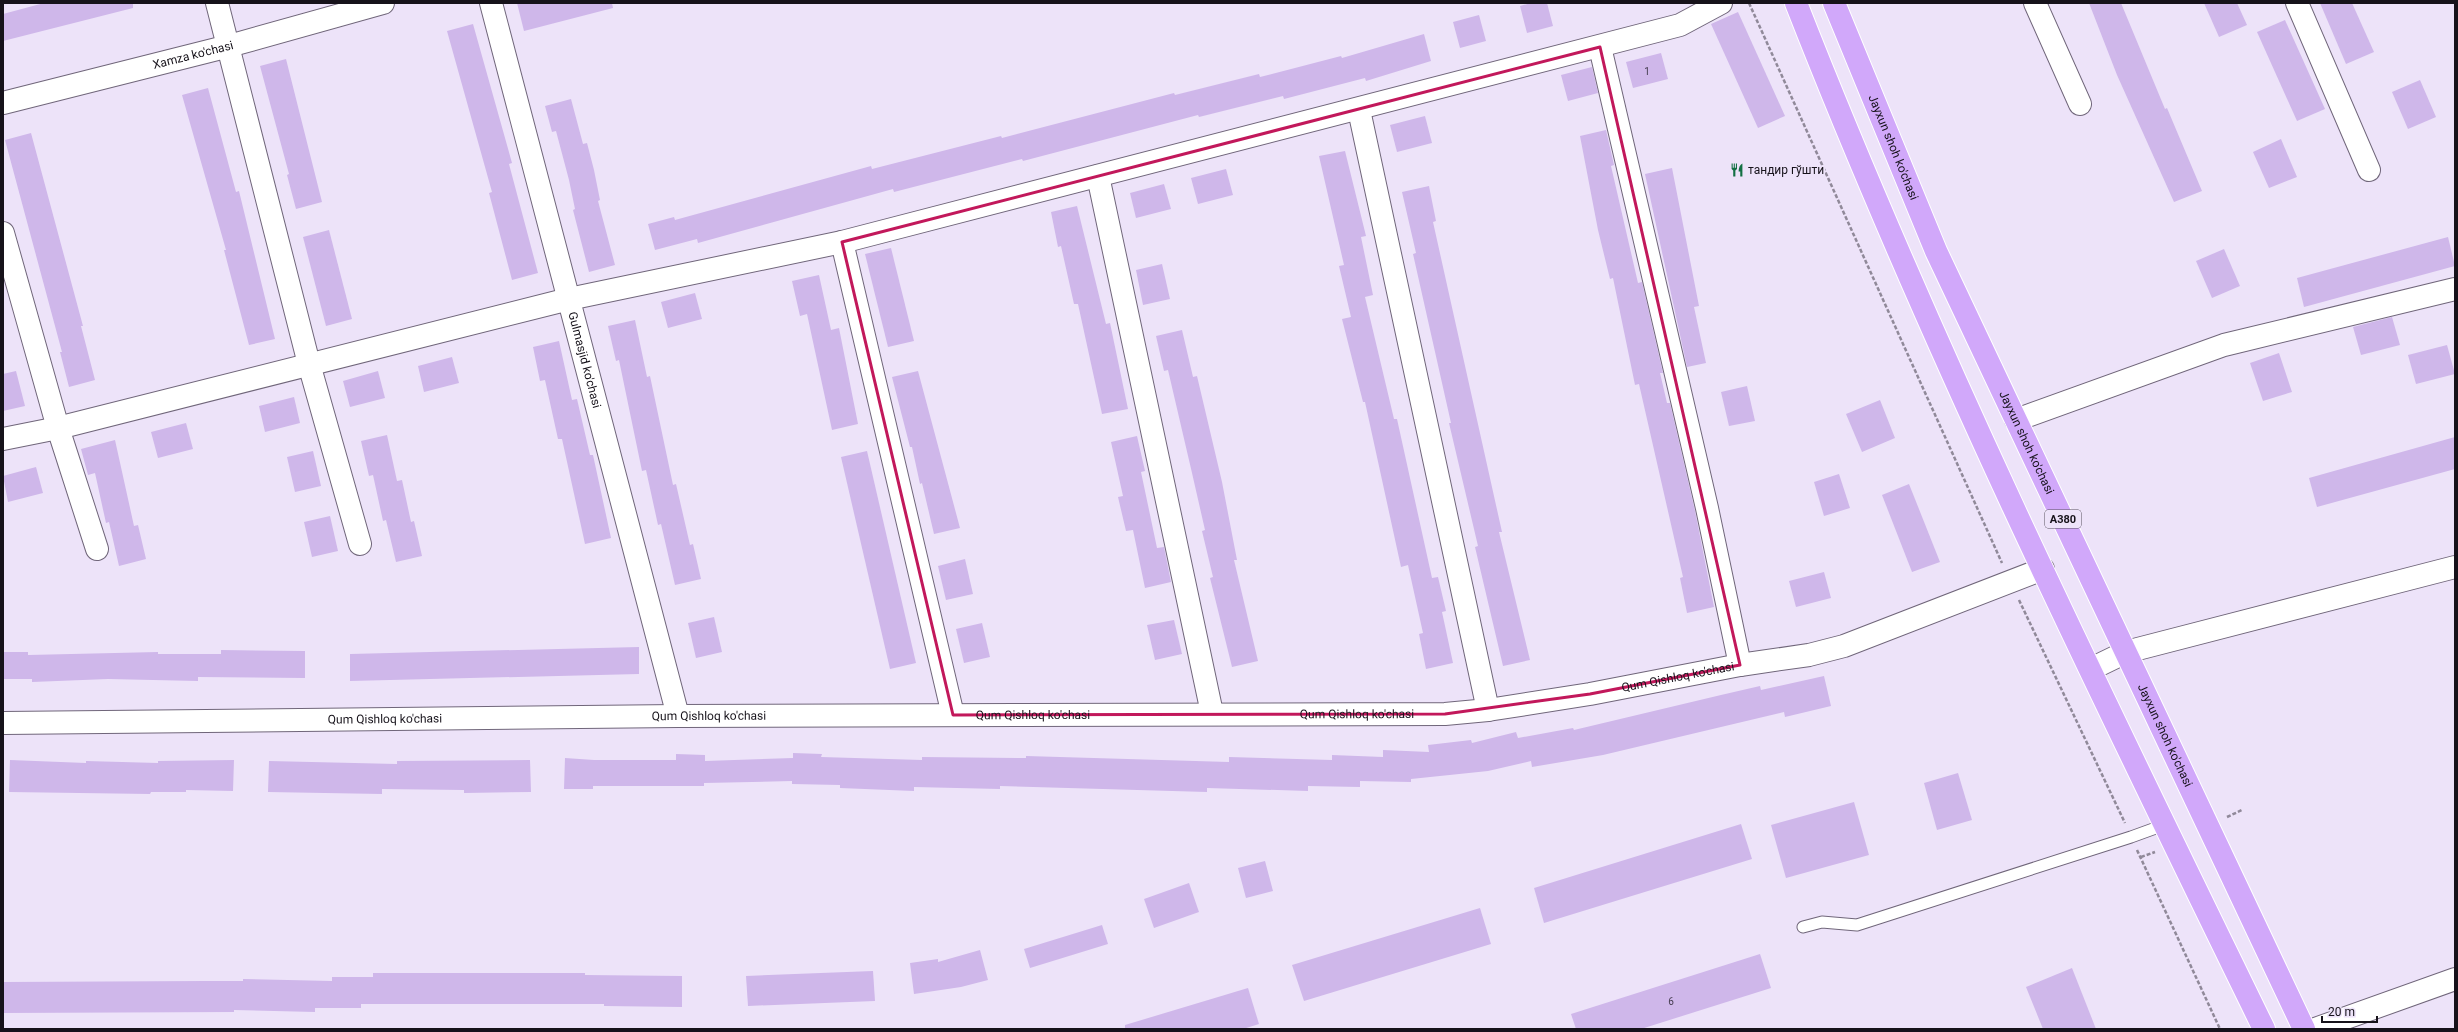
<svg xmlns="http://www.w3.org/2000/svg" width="2458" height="1032" font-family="Roboto,sans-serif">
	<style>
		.building { fill: #cfb7ea }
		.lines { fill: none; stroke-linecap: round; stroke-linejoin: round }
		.lane-casing { stroke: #70667a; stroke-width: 13 }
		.street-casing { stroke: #70667a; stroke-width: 24 }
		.secondary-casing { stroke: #70667a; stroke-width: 24 }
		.highway-casing { stroke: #fff; stroke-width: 24 }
		.path { stroke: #908999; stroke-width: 2.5; stroke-dasharray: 4 2; stroke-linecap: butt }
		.lane { stroke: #fff; stroke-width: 11 }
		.street { stroke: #fff; stroke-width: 22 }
		.secondary { stroke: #fff; stroke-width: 22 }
		.highway { stroke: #d1a8fa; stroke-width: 22 }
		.marked { fill: none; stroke: #c2185b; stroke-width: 3; stroke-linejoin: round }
		.labels { text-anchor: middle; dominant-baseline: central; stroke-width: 3.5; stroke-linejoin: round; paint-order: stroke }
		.number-label { font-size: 10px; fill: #443b4e }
		.shield { fill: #ede3f9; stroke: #56515d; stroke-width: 1 }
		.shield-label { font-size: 11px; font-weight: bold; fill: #16121a }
		.street-label { font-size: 12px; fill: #16121a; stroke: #ede3f9 }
		.poi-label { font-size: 12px; fill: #16121a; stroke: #ede3f9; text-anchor: start }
	</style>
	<rect width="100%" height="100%" fill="#ede3f9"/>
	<g class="building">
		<path d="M44 3H133V8L3 41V14Z"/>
		<path d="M517 3H612L613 8 524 31Z"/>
		<path d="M1531 3H1547L1553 26 1527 33 1520 6Z"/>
		<path d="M2089 3H2121L2165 109 2167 108 2202 191 2174 202 2117 75Z"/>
		<path d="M2204 3H2237L2247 25 2219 37Z"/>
		<path d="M2320 3H2352L2374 52 2346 64Z"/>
		<path d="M1738 12 1785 116 1758 128 1711 24Z"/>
		<path d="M1479 15 1486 41 1460 48 1453 22Z"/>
		<path d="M2285 20 2325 109 2297 121 2257 32Z"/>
		<path d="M473 24 512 163 509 164 538 273 512 280 489 193 492 192 447 31Z"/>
		<path d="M1424 34 1431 61 1366 81 1365 78 1284 99 1283 96 1199 117 1198 115 1023 161 1022 159 894 192 893 189 698 243 697 239 655 250 648 224 674 217 675 220 871 166 872 169 1001 136 1002 138 1174 93 1175 95 1259 74 1260 77 1341 56 1342 58Z"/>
		<path d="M1661 53 1668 79 1633 88 1626 62Z"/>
		<path d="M286 59 322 202 296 209 287 175 289 174 260 66Z"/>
		<path d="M1592 67 1598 93 1568 101 1561 75Z"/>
		<path d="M2420 80 2436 117 2408 129 2392 92Z"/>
		<path d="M208 88 236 192 239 191 275 339 249 345 224 250H226L182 95Z"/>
		<path d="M571 99 583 144 587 143 594 170 600 200 598 201 615 265 589 272 573 210 575 209 569 180 556 131 552 132 545 106Z"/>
		<path d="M1425 116 1432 143 1397 152 1390 125Z"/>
		<path d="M1606 130 1614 165 1611 166 1638 283 1642 282 1663 373H1660L1667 403H1670L1695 511 1714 607 1687 613 1680 578 1683 577 1639 384 1635 385 1613 278 1610 279 1598 230 1580 136Z"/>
		<path d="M31 133 83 326H81L95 380 69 387 60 352H62L5 140Z"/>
		<path d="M2281 139 2297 177 2269 188 2253 152Z"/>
		<path d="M1345 151 1366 236 1361 237 1373 295 1365 297 1394 419H1397L1432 578 1438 577 1446 611 1442 612 1453 663 1426 669 1419 634 1423 633 1408 565 1401 567 1365 402H1363L1342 319 1351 317 1339 266 1344 265 1319 156Z"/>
		<path d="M1672 168 1699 306 1694 307 1706 363 1687 367 1645 174Z"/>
		<path d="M1226 169 1233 195 1198 204 1191 178Z"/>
		<path d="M1164 184 1171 209 1136 218 1130 193Z"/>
		<path d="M1429 186 1436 221 1433 222 1502 532H1499L1530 660 1503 666 1475 547 1478 546 1449 423H1451L1413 254 1416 253 1402 192Z"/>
		<path d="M1077 206 1106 324 1110 323 1128 409 1102 414 1078 304H1074L1061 246 1058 247 1051 212Z"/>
		<path d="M329 230 352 319 326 326 303 237Z"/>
		<path d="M2448 237 2455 266 2304 307 2297 278Z"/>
		<path d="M891 248 914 341 888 347 865 254Z"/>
		<path d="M2224 249 2240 286 2212 298 2196 261Z"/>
		<path d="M1162 264 1170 299 1143 305 1136 270Z"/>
		<path d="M819 275 831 330 839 328 858 424 832 430 807 314 800 316 792 281Z"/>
		<path d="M695 293 702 319 668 328 661 302Z"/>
		<path d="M2392 317 2400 345 2361 355 2353 327Z"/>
		<path d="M635 320 647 377 650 376 673 485 676 484 690 545 693 544 701 579 675 585 661 524 658 525 646 470 642 471 619 360 616 361 608 326Z"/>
		<path d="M1182 330 1193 377 1197 376 1222 482 1237 560H1234L1258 661 1232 667 1210 578 1213 577 1202 531 1205 530 1192 473 1168 370 1164 371 1156 336Z"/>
		<path d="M559 341 572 400 577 399 590 455H593L611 538 585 544 562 439H558L545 380 540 381 533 347Z"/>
		<path d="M2447 345 2455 374 2416 384 2408 355Z"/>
		<path d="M2279 353 2292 392 2263 401 2250 363Z"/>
		<path d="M452 357 459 383 424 392 418 366Z"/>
		<path d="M16 371 25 406 3 411V374Z"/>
		<path d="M378 371 385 398 350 407 343 381Z"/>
		<path d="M918 371 960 528 934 534 922 483 920 484 912 447H910L892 377Z"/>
		<path d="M1747 386 1755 421 1729 426 1721 392Z"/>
		<path d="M294 397 300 423 265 432 259 406Z"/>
		<path d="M1880 400 1895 438 1862 452 1846 414Z"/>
		<path d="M186 423 193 449 158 458 151 432Z"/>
		<path d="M387 435 397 481 402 480 411 522 414 521 422 556 396 562 386 520 383 521 373 475 369 476 361 441Z"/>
		<path d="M1137 436 1145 471 1141 472 1157 548 1164 547 1171 582 1145 588 1133 530 1126 531 1118 497 1123 496 1111 442Z"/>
		<path d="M2455 437V469L2317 507 2309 478Z"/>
		<path d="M115 440 134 526 138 525 146 559 119 566 109 522 106 523 95 473 88 475 81 449Z"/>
		<path d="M313 451 321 486 295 492 287 457Z"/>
		<path d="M867 451 916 663 890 669 841 457Z"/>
		<path d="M36 467 43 493 8 502 3 476Z"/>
		<path d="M1839 474 1850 508 1824 516 1814 482Z"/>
		<path d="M1909 484 1940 562 1912 572 1882 495Z"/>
		<path d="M330 516 338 551 312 557 304 522Z"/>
		<path d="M965 559 973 594 946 600 938 566Z"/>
		<path d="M1824 572 1831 598 1796 607 1789 581Z"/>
		<path d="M714 617 722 652 696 658 688 623Z"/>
		<path d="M1174 620 1182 654 1155 660 1147 625Z"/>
		<path d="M982 623 990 657 964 663 956 629Z"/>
		<path d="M639 647V674L350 681V654Z"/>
		<path d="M221 650 305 651V678L198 677V681L108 679 32 682V679H3V652H28V655L158 652V654H221Z"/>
		<path d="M1824 676 1831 706 1785 717 1784 712 1603 755 1532 767 1531 761 1488 771 1411 779V782L1360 781V787L1308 786V791L1207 788V792L1000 786V789L914 787V791L840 788V785L792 784V781L704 783V786H593V789H564L565 758 594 760H676V754L705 755V761L793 758V753L822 754 821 757 922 760V757L1026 758V756L1229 762V757L1332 760V755L1383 757V750L1429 752 1428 745 1471 740 1472 743 1516 732 1518 738 1573 728 1574 730 1721 695 1760 686 1761 690Z"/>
		<path d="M10 760 86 763V761L158 763V761L234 760 233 791 186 790V792H151L150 794 9 792Z"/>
		<path d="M530 760 531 792 464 793V790L382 789V794L268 792 269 761 397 764V761Z"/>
		<path d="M1958 773 1972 820 1937 830 1924 783Z"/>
		<path d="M1854 802 1869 855 1786 878 1771 825Z"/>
		<path d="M1741 824 1752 859 1544 923 1534 888Z"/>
		<path d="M1265 861 1273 891 1246 898 1238 868Z"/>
		<path d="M1189 883 1199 912 1154 928 1144 899Z"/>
		<path d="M1480 908 1491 944 1304 1001 1292 965Z"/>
		<path d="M1102 925 1108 944 1030 968 1024 949Z"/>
		<path d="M980 950 988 980 961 987 914 994 910 963 938 959V962Z"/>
		<path d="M1760 954 1771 988 1641 1029H1576L1571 1014Z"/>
		<path d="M2072 968 2096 1029H2043L2026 987Z"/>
		<path d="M873 971 875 1001 748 1006 746 976Z"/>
		<path d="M373 973H585V975L682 976V1007L604 1006V1004H361V1008H315V1012L234 1010V1012L3 1013V982L205 981H243V979L332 981V977H373Z"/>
		<path d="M1248 988 1259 1024 1243 1029H1125V1025Z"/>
	</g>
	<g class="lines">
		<g class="lane-casing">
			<path id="lane" d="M1803 927 1822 922 1857 925 2131 837 2164 825"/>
		</g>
		<g class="street-casing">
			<g id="street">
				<path d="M217 3 309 364 360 544"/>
				<path id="s1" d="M491 3 678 716"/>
				<path d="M2035 3 2080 104"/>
				<path d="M2297 3 2369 170"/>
				<path d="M1600 47 1707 508 1740 665"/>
				<path d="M1359 110 1488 710"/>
				<path d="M1098 176 1212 713"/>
				<path d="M3 233 58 428 97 549"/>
				<path d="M842 242 953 715"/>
				<path d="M2016 420 2224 345 2455 289"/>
				<path d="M3 439 58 428 569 299 842 242 1680 25 1721 3"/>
				<path d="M2091 669 2126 652 2455 567"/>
				<path id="s2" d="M3 723 678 716 1445 714 1488 710 1590 694 1740 665 1809 655 1844 646 2043 569"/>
				<path d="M2315 1029 2455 979"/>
			</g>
		</g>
		<g class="secondary-casing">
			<g id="secondary">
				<path id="s3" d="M3 103 229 46 383 3"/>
			</g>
		</g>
		<g class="highway-casing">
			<g id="highway">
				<path d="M1796 3C1933 353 2099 691 2264 1029"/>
				<path id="s4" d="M1834 3 1936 251 2304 1029"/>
			</g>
		</g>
		<g class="path">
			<path d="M1749 3 2002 563"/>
			<path d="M2019 600 2125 823"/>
			<path d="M2227 817 2242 810"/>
			<path d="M2137 850 2220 1029"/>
			<path d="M2141 857 2155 852"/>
		</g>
		<use href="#lane" class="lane"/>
		<use href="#street" class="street"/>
		<use href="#secondary" class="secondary"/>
		<use href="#highway" class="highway"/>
	</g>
	<path class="marked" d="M1600 47 1740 665 1590 694 1445 714 953 715 842 242Z"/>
	<defs>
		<g id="restaurant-bare" transform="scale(1.08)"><path d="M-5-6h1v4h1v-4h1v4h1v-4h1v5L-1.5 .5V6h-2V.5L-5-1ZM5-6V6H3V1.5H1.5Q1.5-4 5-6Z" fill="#147044" stroke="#ede3f9" stroke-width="2.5" paint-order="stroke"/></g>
	</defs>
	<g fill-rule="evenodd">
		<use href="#restaurant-bare" x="1737" y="170"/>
	</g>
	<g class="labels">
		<g class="number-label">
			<text x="1647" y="71">1</text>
			<text x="1671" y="1001">6</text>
		</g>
		<rect class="shield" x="2045" y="510" width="36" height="18" rx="3"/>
		<g class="shield-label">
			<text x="2063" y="519">A380</text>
		</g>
		<g class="street-label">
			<text stroke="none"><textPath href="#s3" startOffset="196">Xamza ko'chasi</textPath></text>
			<text stroke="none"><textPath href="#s4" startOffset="156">Jayxun shoh ko'chasi</textPath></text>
			<text stroke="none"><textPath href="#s1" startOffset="369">Gulmasjid ko'chasi</textPath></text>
			<text stroke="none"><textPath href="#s4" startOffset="480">Jayxun shoh ko'chasi</textPath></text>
			<text stroke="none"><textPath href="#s2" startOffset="1678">Qum Qishloq ko'chasi</textPath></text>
			<text stroke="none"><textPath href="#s2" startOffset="1354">Qum Qishloq ko'chasi</textPath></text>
			<text stroke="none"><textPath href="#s2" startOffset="1030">Qum Qishloq ko'chasi</textPath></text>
			<text stroke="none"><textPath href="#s2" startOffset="706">Qum Qishloq ko'chasi</textPath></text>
			<text stroke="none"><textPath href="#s2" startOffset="382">Qum Qishloq ko'chasi</textPath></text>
			<text stroke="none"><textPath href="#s4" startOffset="804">Jayxun shoh ko'chasi</textPath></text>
		</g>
		<g class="poi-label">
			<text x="1748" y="170">тандир гўшти</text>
		</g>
	</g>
	<rect width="2458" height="1032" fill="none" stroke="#16121a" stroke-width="8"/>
	<path d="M2322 1016v6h55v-6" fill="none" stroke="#16121a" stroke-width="2"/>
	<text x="2328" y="1016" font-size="12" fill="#16121a" stroke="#ede3f9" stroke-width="3" paint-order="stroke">20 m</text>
</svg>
